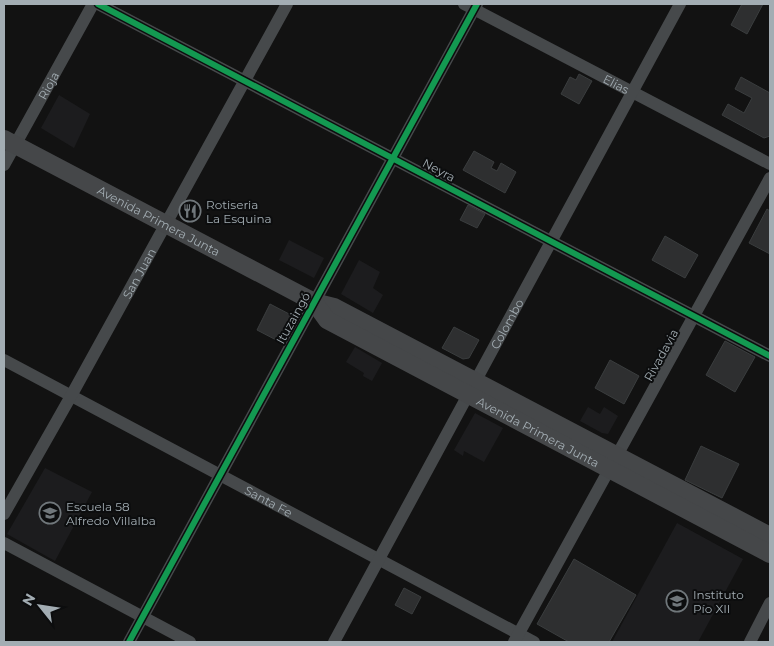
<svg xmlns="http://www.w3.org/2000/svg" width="774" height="646" font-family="Montserrat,sans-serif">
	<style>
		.built { fill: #1c1c1e }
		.building { fill: #2e2f30; stroke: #3a3d3e }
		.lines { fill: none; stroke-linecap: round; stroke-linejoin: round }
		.street { stroke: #46494b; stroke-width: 12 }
		.secondary { stroke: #454749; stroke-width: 18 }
		.cycleway-casing { stroke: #0c0d0e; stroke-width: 9 }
		.cycleway { stroke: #139951; stroke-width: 6 }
		.labels { text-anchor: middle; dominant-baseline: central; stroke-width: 4; stroke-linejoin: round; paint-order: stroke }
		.street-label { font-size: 12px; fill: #a3adb3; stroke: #0c0d0e }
		.poi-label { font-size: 12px; fill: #a3adb3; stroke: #0c0d0e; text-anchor: start }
	</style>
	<rect width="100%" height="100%" fill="#121212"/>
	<g class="built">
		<path d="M59 95 90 114 74 148 41 128Z"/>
		<path d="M289 240 324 258 314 278 279 260Z"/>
		<path d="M359 260 380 272 373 288 383 295 373 313 341 294Z"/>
		<path d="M355 347 382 363 372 381 363 376 364 373 346 362Z"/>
		<path d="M588 407 600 414 604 407 618 416 608 434 602 433 580 421Z"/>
		<path d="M475 413 503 428 484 462 464 451 463 456 454 450Z"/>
		<path d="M45 468 92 492 55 561 7 534Z"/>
		<path d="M677 523 743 559 698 642H612Z"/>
	</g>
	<g class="building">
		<path d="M742 4H763L747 34 731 25Z"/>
		<path d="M579 74 592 81 579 104 561 94 570 77 576 80Z"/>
		<path d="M741 77 770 93V136L764 138 722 115 728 104 744 113 752 98 735 89Z"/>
		<path d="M474 151 494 162 491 168 497 171 501 163 516 172 505 193 463 170Z"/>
		<path d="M468 205 485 214 477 228 460 220Z"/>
		<path d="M767 209 770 211V254L749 243Z"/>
		<path d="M665 236 698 255 685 278 652 260Z"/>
		<path d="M270 304 293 316 280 342 257 330Z"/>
		<path d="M454 327 479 340 469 358 463 359 442 348Z"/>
		<path d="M725 341 755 357 735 392 706 375Z"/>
		<path d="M610 360 639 376 624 404 595 388Z"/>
		<path d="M701 446 739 464 722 498 685 480Z"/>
		<path d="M574 559 636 595 609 642H569L537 624Z"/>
		<path d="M404 588 421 597 412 614 395 605Z"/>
	</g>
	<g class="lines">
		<g class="street">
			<path d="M98 4 770 356"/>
			<path id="s1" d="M464 4 770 164"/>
			<path id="s2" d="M4 165 93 4"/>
			<path id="s3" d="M4 360 534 642"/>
			<path id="s4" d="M4 514 71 396 287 4"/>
			<path d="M4 543 190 642"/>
			<path d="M129 642 477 4"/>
			<path id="s5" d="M334 642 680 4"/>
			<path d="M514 642 770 178"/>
			<path d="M750 642 770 603"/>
		</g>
		<g class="secondary">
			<path id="s6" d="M4 139 314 302 334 307 770 536"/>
			<path id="s7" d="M314 302 327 320 770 554"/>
		</g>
		<g class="cycleway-casing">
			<g id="cycleway">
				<path d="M98 4 770 356"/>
				<path d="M129 642 477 4"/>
			</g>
		</g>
		<use href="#cycleway" class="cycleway"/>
	</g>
	<defs>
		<g id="restaurant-ring" transform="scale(1.125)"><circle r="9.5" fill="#0c0d0e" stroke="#70777b" stroke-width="1.5"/><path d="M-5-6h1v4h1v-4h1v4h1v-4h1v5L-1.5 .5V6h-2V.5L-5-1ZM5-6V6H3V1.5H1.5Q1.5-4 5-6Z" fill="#70777b"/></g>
		<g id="school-ring" transform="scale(1.125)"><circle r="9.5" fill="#0c0d0e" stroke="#70777b" stroke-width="1.5"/><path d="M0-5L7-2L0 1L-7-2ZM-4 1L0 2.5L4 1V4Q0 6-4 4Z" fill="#70777b"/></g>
	</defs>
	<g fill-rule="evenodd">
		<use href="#restaurant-ring" x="190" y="211"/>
		<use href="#school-ring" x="50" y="513"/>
		<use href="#school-ring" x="677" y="601"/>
	</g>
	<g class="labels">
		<g class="street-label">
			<text stroke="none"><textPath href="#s2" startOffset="91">Rioja</textPath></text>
			<text stroke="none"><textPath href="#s1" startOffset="172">Elias</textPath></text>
			<text transform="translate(439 170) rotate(28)">Neyra</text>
			<text stroke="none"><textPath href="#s6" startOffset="175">Avenida Primera Junta</textPath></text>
			<text stroke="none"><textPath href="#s4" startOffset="276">San Juan</textPath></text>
			<text transform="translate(293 318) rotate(-61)">Ituzaingó</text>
			<text stroke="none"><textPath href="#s5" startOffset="362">Colombo</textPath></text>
			<text transform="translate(661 355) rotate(-61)">Rivadavia</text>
			<text stroke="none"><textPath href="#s7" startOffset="261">Avenida Primera Junta</textPath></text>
			<text stroke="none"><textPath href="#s3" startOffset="300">Santa Fe</textPath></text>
		</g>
		<g class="poi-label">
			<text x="206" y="204">Rotiseria<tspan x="206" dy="14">La Esquina</tspan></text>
			<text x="66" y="506">Escuela 58<tspan x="66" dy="14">Alfredo Villalba</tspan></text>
			<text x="693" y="594">Instituto<tspan x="693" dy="14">Pío XII</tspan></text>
		</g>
	</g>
	<rect width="774" height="646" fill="none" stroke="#a3adb3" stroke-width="10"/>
	<g transform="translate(40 606) rotate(300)" stroke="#0c0d0e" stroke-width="4" paint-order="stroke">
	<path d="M0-4L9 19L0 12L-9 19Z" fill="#a3adb3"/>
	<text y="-8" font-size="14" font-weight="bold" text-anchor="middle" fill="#a3adb3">N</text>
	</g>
</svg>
